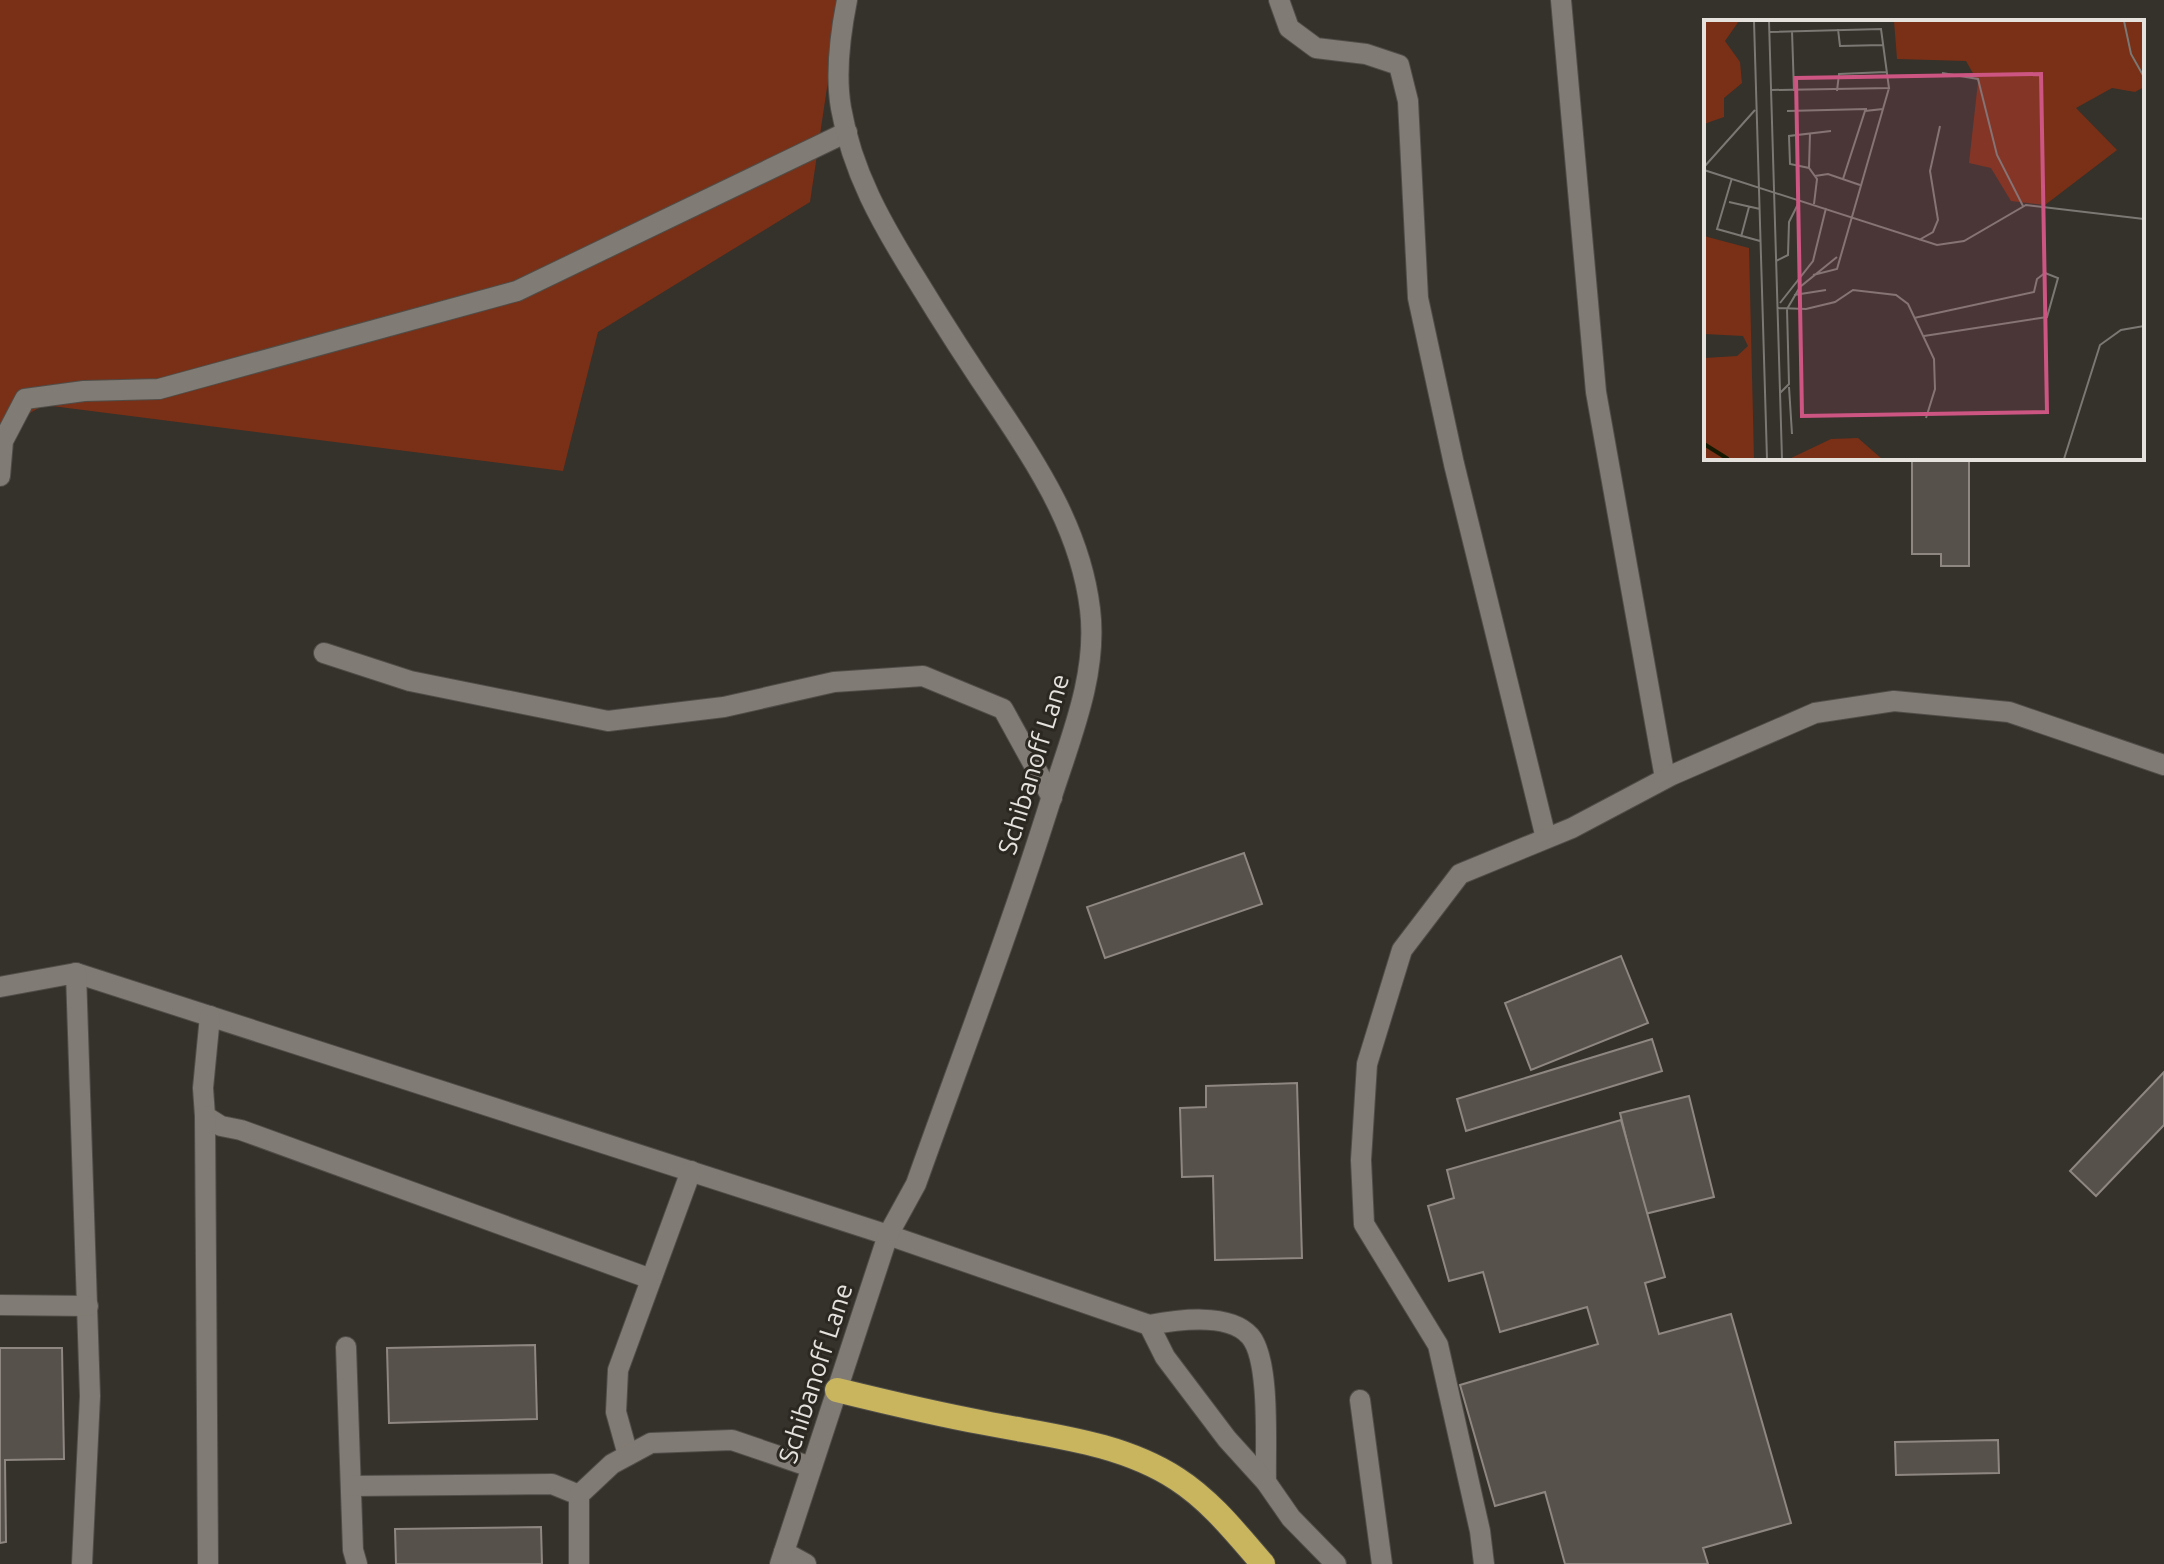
<svg xmlns="http://www.w3.org/2000/svg" width="2164" height="1564" font-family="Ubuntu,sans-serif">
	<style>
		.green { fill: #793016 }
		.building { fill: #57514c; stroke: #8e8781; stroke-width: 2 }
		.lines { fill: none; stroke-linecap: round; stroke-linejoin: round }
		.minor-casing { stroke: #504d48; stroke-width: 22 }
		.highway-casing { stroke: #504d48; stroke-width: 26 }
		.minor { stroke: #807b74; stroke-width: 20 }
		.highway { stroke: #c8b55e; stroke-width: 24 }
		.labels { text-anchor: middle; dominant-baseline: central; stroke-width: 6; stroke-linejoin: round; paint-order: stroke }
		.street-label { font-size: 26px; fill: #e5e2de; stroke: #2b2721 }
		.inset-river { fill: none; stroke: #151900; stroke-width: 4 }
		.inset-road { fill: none; stroke: #7b7873; stroke-width: 2 }
		.view { fill: #cc5582; fill-opacity: 0.15; stroke: #cc5582; stroke-width: 4 }
		.inset-edge { fill: none; stroke: #e5e2de; stroke-width: 4 }
	</style>
	<rect width="100%" height="100%" fill="#35312b"/>
	<path class="green" d="M0 0H840L810 202 598 332 563 471 44 405 0 430Z"/>
	<g class="building">
		<path d="M1912 458H1969V566H1941V554H1912Z"/>
		<path d="M1244 853 1262 904 1105 958 1087 907Z"/>
		<path d="M1621 956 1648 1023 1531 1070 1505 1003Z"/>
		<path d="M1652 1039 1662 1071 1466 1131 1457 1099Z"/>
		<path d="M2164 1072V1125L2096 1196 2070 1171Z"/>
		<path d="M1297 1083 1302 1258 1215 1260 1213 1176 1182 1177 1180 1108 1206 1107V1086Z"/>
		<path d="M1689 1096 1714 1197 1645 1214 1620 1113Z"/>
		<path d="M1621 1120 1665 1277 1645 1283 1659 1334 1731 1314 1791 1523 1703 1548 1708 1564H1565L1545 1492 1495 1506 1460 1385 1598 1344 1587 1307 1500 1332 1483 1272 1449 1281 1428 1206 1454 1198 1447 1170Z"/>
		<path d="M535 1345 537 1419 389 1423 387 1348Z"/>
		<path d="M0 1348H62L64 1459 5 1460 6 1542 0 1543Z"/>
		<path d="M1998 1440 1999 1473 1896 1475 1895 1442Z"/>
		<path d="M541 1527 542 1564H396L395 1529Z"/>
	</g>
	<g class="lines">
		<g class="minor-casing">
			<g id="minor">
				<path d="M1279 0 1289 28 1316 48 1366 54 1399 65 1408 101 1418 298 1454 464 1546 838"/>
				<path d="M1561 0 1596 392 1665 778"/>
				<path d="M0 476 3 441 25 399 84 391 159 389 517 291 847 132"/>
				<path d="M324 653 410 681 608 721 724 707 834 682 923 676 1003 709 1052 798"/>
				<path d="M76 973 888 1235 1149 1325C1176 1320 1229 1312 1250 1336 1271 1360 1265 1449 1266 1482"/>
				<path d="M0 987 76 973 90 1396 82 1564"/>
				<path d="M210 1016 203 1088 205 1116 221 1126 241 1130 651 1279"/>
				<path d="M205 1116 208 1564"/>
				<path d="M0 1305 88 1306"/>
				<path d="M1149 1325 1165 1357 1227 1439 1266 1482 1291 1518 1336 1564"/>
				<path d="M346 1347 353 1550 357 1564"/>
				<path d="M1360 1400 1382 1564"/>
				<path d="M628 1455 616 1412 618 1370 691 1171"/>
				<path d="M351 1486 552 1484 579 1495"/>
				<path d="M784 1552 806 1564"/>
				<path d="M579 1564V1495L612 1464 651 1443 732 1440 811 1467"/>
				<path d="M780 1564 888 1235 916 1184C962 1055 1011 927 1052 796 1071 737 1098 673 1090 609 1081 535 1043 473 1002 412 972 368 943 323 915 277 882 224 852 172 841 108 835 73 840 35 847 0"/>
				<path d="M1484 1564 1480 1531 1438 1345 1364 1224 1361 1160 1367 1064 1402 950 1460 874 1572 828 1672 775 1815 713 1894 701 2009 712 2164 765"/>
			</g>
		</g>
		<g class="highway-casing">
			<path id="highway" d="M837 1390C886 1402 936 1414 985 1423 1050 1436 1120 1442 1177 1479 1211 1501 1236 1533 1263 1564"/>
		</g>
		<use href="#minor" class="minor"/>
		<use href="#highway" class="highway"/>
	</g>
	<g class="labels">
		<g class="street-label">
			<text transform="translate(1033 764) rotate(-73)">Schibanoff Lane</text>
			<text transform="translate(815 1373) rotate(-72)">Schibanoff Lane</text>
		</g>
	</g>
	<g transform="translate(1704 20)">
		<rect width="440" height="440" fill="#35312b"/>
		<path d="M0 1H35L21 21 36 42 38 63 20 78V97L0 104ZM190 1H440V67L431 72 408 68 372 88 413 130 341 185 307 181 287 148 265 143 274 62 262 41 193 39ZM0 216 45 228 50 439H0V338L33 336 44 326 39 316 0 314ZM154 418 178 439H85L127 419Z" fill="#793016"/>
		<path class="inset-river" d="M0 424 24 439"/>
		<path class="inset-road" d="M50 1 63 439M65 1 78 439M420 1 427 34 440 57M134 9 136 26 179 25M88 11 90 71M65 12 177 9 185 68 67 70M238 53 274 59 293 135 319 186M133 71 135 54 182 52M83 91 163 89M0 147 51 90M105 148 106 113M0 150 233 225 260 221 322 185 440 199M111 156 124 154 156 165M28 158 13 209 56 221M139 159 161 91 179 89M25 182 56 189M110 184 113 159 105 148 86 144 85 116 127 111M37 217 45 187M215 220 229 212 234 200 226 151 236 106M72 241 84 235 85 202 96 180M109 255 133 249 185 68M90 275 122 270M76 283 109 241 122 188M73 288 102 289 131 282 149 270 192 275 204 284 230 339 231 369 222 398M210 298 330 272 333 259 341 253 354 258 343 297 220 316M85 367 88 414M76 373 85 364 83 289 96 267 133 237M360 439 396 325 417 310 440 306"/>
		<path class="view" d="M337 54 343 392 98 396 92 58Z"/>
		<rect width="440" height="440" class="inset-edge"/>
	</g>
</svg>
